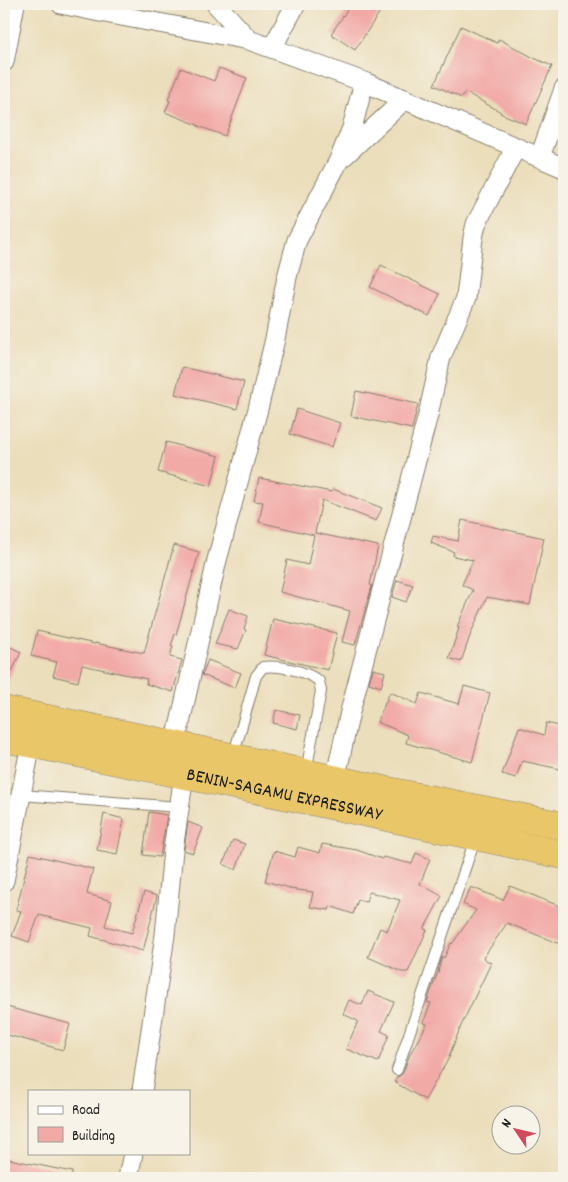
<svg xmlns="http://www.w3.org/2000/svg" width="568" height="1182" font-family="Dekko,sans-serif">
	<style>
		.building { fill: #f2aaa7 }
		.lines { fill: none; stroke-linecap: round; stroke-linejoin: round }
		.service-casing { stroke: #847d6c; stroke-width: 12 }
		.minor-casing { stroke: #847d6c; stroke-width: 21 }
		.trunk-casing { stroke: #847d6c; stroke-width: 29 }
		.service { stroke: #fff; stroke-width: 10 }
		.minor { stroke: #fff; stroke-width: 19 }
		.trunk { stroke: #e9c769; stroke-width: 28 }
		.labels { text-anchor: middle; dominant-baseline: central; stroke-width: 4; stroke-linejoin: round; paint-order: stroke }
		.street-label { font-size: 19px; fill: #1c1c1c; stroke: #f7f3e8 }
	</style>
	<rect width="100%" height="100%" fill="#f7f3e8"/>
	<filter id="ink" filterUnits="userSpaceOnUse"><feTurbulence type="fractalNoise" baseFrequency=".02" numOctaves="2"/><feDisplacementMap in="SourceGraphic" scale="10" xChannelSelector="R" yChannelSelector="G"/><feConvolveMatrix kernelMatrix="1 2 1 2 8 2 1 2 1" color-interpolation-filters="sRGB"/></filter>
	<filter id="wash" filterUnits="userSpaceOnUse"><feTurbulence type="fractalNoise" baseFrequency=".0096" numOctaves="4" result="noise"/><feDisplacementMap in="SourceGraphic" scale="20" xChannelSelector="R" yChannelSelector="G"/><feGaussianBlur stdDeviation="1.12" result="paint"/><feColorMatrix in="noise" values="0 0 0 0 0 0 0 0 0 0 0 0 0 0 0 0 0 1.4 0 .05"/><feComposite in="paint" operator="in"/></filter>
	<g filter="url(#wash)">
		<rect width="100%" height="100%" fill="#ebdebb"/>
		<g id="blocks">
			<g class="building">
				<path d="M351 4H385L355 50 331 34Z"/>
				<path d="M461 26 497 43 499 39 534 58 552 66 526 124 500 113 501 112 465 92 462 98 434 85Z"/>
				<path d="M181 68 214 81 219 68 247 78 225 136 198 126V125L165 112 170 101 168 100Z"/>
				<path d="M381 265 440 294 429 316 370 287Z"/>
				<path d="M182 367 244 382 237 409 175 394Z"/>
				<path d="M356 391 418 404 412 429 351 416Z"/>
				<path d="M297 409 340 423 332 447 290 434Z"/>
				<path d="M166 442 219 456 211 486 158 472Z"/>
				<path d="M259 478 332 492 333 489 382 508 376 521 322 500 315 533 378 546 370 585 372 586 355 645 342 642 350 611 280 592 287 560 308 565 314 535 259 522 263 502 254 501Z"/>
				<path d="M462 520 544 538 530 605 487 597 471 633 461 662 449 658 459 628 457 627 473 590 462 585 473 560 453 556 454 552 431 543 433 536 458 541Z"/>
				<path d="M174 545 199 552 176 635 175 634 171 646H173L170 657 182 660 173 692 146 684 147 679 82 665 78 682 53 676 57 662 31 656 37 631 95 644V643L144 653Z"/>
				<path d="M397 580 413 585 406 602 392 597Z"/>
				<path d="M229 609 248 616 244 629 246 630 238 649 215 644Z"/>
				<path d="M273 619 337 633 328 670 264 655Z"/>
				<path d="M4 644 21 652 4 689Z"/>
				<path d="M208 660 241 673 235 688 202 675Z"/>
				<path d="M373 669 385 672 381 687 369 683Z"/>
				<path d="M464 686 490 693 472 762 406 743 408 735 377 722 390 692 417 704 421 693 459 704Z"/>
				<path d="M276 710 300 715 297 729 273 723Z"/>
				<path d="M546 723 564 727V746L560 769 522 761 516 778 502 774 519 727 544 735Z"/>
				<path d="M149 812 167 815 160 857 143 855Z"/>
				<path d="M104 814 124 819 117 854 97 850Z"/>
				<path d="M188 822 203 828 193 853 184 850Z"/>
				<path d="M233 840 245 844 236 870 223 864Z"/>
				<path d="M322 844 357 850 382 859 383 857 412 864 416 853 430 859 420 884 442 896 424 929 427 930 408 972H402L368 957 380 928 387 931 400 900 369 892 366 902 358 900 353 914 330 906 329 910 310 907 313 892 290 889V888L265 881 274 851 295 857 298 847 320 853Z"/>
				<path d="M30 854 93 869 87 894 112 901 105 926 132 933 144 892 157 896 143 951 90 936 92 928 39 915 29 942 12 936 21 911 16 910Z"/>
				<path d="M510 886 564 908V934L560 944 507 923 483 958 491 963 461 1026 449 1056H450L425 1100 394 1082 397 1077 401 1075 403 1073 410 1054 427 1024 423 1023 431 1003 427 1002 436 977 439 971H438L442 957 444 958 451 943 452 944 476 910 463 904 471 887 503 900Z"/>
				<path d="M368 991 394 1002 381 1031 389 1035 378 1062 346 1049 358 1021 343 1014 349 1000 362 1005Z"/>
				<path d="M7 1007 70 1024 63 1050 4 1034V1020Z"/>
				<path d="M4 1158 72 1172V1178H4Z"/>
			</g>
		</g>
	</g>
	<g filter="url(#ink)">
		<use href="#blocks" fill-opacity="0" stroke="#847d6c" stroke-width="1"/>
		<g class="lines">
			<g class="service-casing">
				<g id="service">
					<path d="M233 757 256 676 263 667C280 665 306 671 319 681L321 691 306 772"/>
					<path d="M21 795 179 807"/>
					<path d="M397 1070 476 836"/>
				</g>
			</g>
			<g class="minor-casing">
				<g id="minor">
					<path d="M61 4 100 12 249 40 364 82 564 168"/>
					<path d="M216 4 249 40"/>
					<path d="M272 48 296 4"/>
					<path d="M4 62 15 4"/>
					<path d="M344 156 405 99"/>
					<path d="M540 157 564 89"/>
					<path d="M175 745 217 560 258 409 275 339 287 277 297 240 339 160 352 128 364 82"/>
					<path d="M335 780 350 712 428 415 441 357 466 298 473 238 476 224 516 147"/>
					<path d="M4 881 31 744"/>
					<path d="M142 1091 165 935 173 850 184 775"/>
					<path d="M128 1178 133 1153"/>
				</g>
			</g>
			<g class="trunk-casing">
				<g id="trunk">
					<path d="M4 710 175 745 393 792 564 826"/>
					<path id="s1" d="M4 738 288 796 564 855"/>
				</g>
			</g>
			<use href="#service" class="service"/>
			<use href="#minor" class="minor"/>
			<use href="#trunk" class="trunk"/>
		</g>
	</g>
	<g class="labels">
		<g class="street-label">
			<text stroke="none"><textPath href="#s1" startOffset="286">BENIN-SAGAMU EXPRESSWAY</textPath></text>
		</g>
	</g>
	<rect width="568" height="1182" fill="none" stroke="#f7f3e8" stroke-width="20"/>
	<rect x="28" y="1090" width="162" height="65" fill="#f7f3e8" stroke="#9f9d96"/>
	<rect x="38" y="1106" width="25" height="8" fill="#ffffff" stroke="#9f9d96"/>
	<text x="72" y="1114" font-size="15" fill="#1c1c1c">Road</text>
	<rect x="38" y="1127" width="25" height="15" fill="#f2aaa7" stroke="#9f9d96"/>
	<text x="72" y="1140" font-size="15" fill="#1c1c1c">Building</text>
	<g transform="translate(516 1130) rotate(305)"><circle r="24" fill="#f7f3e8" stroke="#9f9d96"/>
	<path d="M0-4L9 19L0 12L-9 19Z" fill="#d1495b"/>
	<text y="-8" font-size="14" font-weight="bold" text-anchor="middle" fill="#1c1c1c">N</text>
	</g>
</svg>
